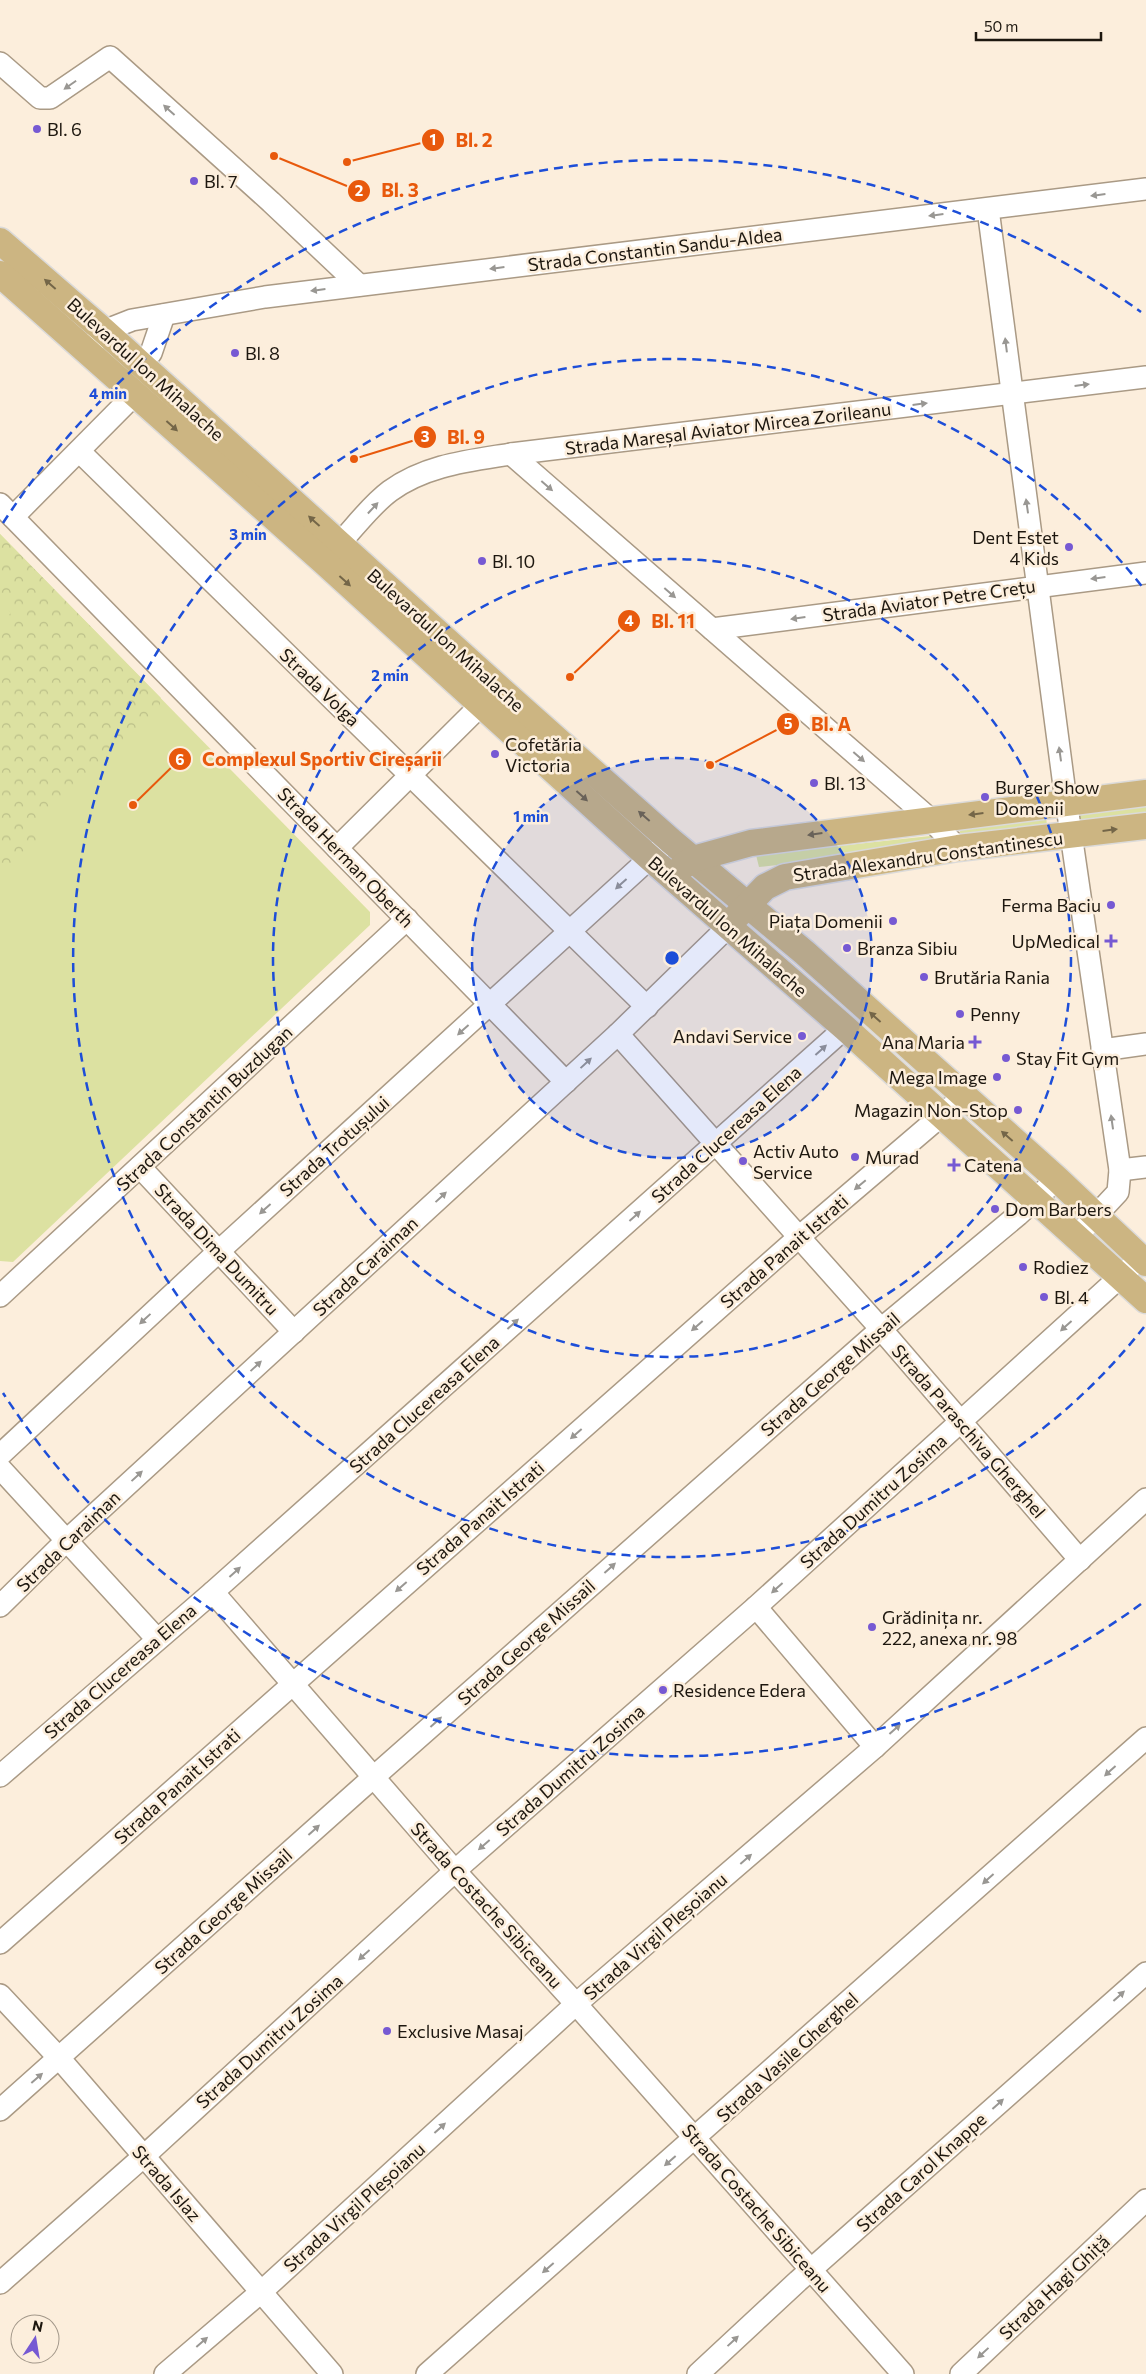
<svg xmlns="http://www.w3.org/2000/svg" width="1146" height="2374" font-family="Commissioner,sans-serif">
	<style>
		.green { fill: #dce1a1 }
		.forest { fill: url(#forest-crowns) }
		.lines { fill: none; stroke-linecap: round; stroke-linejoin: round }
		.minor-casing { stroke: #aa9a85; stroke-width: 24 }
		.major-casing { stroke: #dbdad9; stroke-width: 29 }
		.minor { stroke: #fff; stroke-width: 21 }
		.major { stroke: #ccb582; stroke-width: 26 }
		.oneway { fill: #999793 }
		.oneway2 { fill: #746648 }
		.ring { fill: none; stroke: #1d4ed8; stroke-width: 2.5; stroke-dasharray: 9 6 }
		.poi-dot { fill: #7659d3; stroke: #fceedc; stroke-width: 2 }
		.labels { text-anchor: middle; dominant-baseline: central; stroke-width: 5; stroke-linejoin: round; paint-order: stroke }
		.poi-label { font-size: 18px; fill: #1d170f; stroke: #fceedc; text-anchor: start }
		.street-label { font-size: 18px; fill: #1d170f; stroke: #fceedc }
		.centre { fill: #1d4ed8; stroke: #fceedc; stroke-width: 2.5 }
		.ring-label { font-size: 15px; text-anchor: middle; font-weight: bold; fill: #1d4ed8; stroke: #fceedc; stroke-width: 5; stroke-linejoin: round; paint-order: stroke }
		.leader { fill: none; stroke: #e8590c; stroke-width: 2 }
		.callout-dot { fill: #e8590c; stroke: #fceedc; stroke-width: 2 }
		.mark-label { font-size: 15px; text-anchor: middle; font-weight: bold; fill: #fff }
		.callout-label { font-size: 19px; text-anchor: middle; font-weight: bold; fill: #e8590c; stroke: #fceedc; stroke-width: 5; stroke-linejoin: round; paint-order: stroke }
	</style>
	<defs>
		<pattern id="forest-crowns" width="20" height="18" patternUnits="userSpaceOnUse" patternTransform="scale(1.25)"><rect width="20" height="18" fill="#dce1a1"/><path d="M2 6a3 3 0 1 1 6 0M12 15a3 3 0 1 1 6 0" fill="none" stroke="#bcc089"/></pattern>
	</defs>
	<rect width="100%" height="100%" fill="#fceedc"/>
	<g class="green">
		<path d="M0 534 370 912V925L13 1262 0 1261Z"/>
		<path d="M1146 804V818L1080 823 1079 815Z"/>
		<path d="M1046 817 1047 825 961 836 959 828Z"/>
		<path d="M930 836 935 840V847L759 867 756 855Z"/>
	</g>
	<path class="forest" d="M0 534 161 698 159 709 36 820 39 839 0 875V623L11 613 0 601Z"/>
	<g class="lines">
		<g class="minor-casing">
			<g id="minor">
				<path d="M0 63 40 98H50L110 57 271 202 359 285"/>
				<path d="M988 209 1064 786 1120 1170 1118 1192 1076 1237"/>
				<path d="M94 342 104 331 132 320 265 297 1146 189"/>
				<path d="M151 353 164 315"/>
				<path d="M79 451 647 1007"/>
				<path d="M511 454 930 819 958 848"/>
				<path d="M0 504 566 1082"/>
				<path d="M13 517 135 394"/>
				<path d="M339 544C355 527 371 505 390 491 426 465 468 461 511 454L1146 377"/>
				<path d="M712 629 1146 573"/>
				<path d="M337 848 481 705"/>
				<path d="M618 1034 881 1329 1080 1560"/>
				<path d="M1102 1050 1146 1044"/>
				<path d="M140 1167 294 1332"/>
				<path d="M1120 1170 1146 1167"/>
				<path d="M0 1296 407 919"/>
				<path d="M0 1455 219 1251 661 848"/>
				<path d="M0 1468 157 1639"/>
				<path d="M213 1592 455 1871 576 2004 903 2374"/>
				<path d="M0 1606 66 1541 618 1034 729 926"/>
				<path d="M756 1607 875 1747"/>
				<path d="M0 1776 213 1592 845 1028"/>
				<path d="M0 1943 799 1237 963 1097"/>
				<path d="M0 1995 60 2059 332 2374"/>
				<path d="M0 2110 359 1790 881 1329 1018 1215 1057 1179"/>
				<path d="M0 2283 144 2156 467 1860 756 1607 1131 1267"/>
				<path d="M165 2374 261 2292 576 2004 875 1747 1146 1499"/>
				<path d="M427 2374 1146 1738"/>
				<path d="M698 2374 798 2281 1146 1973"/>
				<path d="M961 2374 1146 2200"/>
			</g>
		</g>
		<g class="major-casing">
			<g id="major">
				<path d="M0 241 104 331 511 699 671 841 805 953 1057 1179 1146 1263"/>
				<path d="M0 274 323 561 650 858 845 1028 1146 1300"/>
				<path d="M682 867 693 859 751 843 1146 793"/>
				<path d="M736 917 765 887 785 877 958 848 1146 826"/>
			</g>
		</g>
		<use href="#minor" class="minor"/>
		<use href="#major" class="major"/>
	</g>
	<defs><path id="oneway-solid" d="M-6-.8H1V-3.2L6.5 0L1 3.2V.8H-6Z" transform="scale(1.25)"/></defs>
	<g class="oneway">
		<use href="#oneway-solid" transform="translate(70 85) rotate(145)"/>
		<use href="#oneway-solid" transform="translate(169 110) rotate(-138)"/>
		<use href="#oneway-solid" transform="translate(1098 195) rotate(173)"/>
		<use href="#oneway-solid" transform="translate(936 215) rotate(173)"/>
		<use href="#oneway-solid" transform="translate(497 268) rotate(173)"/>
		<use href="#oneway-solid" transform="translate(318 290) rotate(173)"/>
		<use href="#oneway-solid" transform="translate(1006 345) rotate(-97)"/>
		<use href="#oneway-solid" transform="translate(1082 385) rotate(-7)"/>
		<use href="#oneway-solid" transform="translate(920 404) rotate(-7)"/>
		<use href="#oneway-solid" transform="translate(547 486) rotate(41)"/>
		<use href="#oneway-solid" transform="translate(1027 506) rotate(-98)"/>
		<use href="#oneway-solid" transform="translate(373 508) rotate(-47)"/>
		<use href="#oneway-solid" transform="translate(1098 578) rotate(173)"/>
		<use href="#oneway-solid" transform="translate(670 593) rotate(41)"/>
		<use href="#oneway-solid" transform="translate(798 618) rotate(172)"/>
		<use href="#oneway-solid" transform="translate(1060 754) rotate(-98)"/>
		<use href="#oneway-solid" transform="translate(859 757) rotate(41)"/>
		<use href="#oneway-solid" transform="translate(621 884) rotate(138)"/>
		<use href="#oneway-solid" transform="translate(463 1030) rotate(138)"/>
		<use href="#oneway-solid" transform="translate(821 1050) rotate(-42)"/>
		<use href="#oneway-solid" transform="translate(586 1063) rotate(-43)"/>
		<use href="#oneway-solid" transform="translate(1112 1122) rotate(-98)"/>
		<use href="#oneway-solid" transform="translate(860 1185) rotate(140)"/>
		<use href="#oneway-solid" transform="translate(441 1197) rotate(-43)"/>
		<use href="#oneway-solid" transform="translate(265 1209) rotate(138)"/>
		<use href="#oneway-solid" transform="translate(635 1216) rotate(-42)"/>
		<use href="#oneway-solid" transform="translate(145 1319) rotate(137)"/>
		<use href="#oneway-solid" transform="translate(513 1324) rotate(-42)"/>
		<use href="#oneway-solid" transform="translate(697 1326) rotate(139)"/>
		<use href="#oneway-solid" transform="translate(1066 1326) rotate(138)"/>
		<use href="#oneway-solid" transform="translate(256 1366) rotate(-43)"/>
		<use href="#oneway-solid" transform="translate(576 1434) rotate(139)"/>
		<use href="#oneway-solid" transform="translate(137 1476) rotate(-43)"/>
		<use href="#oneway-solid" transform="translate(610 1568) rotate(-42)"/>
		<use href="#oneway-solid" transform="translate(235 1572) rotate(-42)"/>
		<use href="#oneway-solid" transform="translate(401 1587) rotate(139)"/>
		<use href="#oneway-solid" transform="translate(777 1588) rotate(138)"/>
		<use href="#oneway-solid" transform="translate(436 1722) rotate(-42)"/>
		<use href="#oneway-solid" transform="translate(895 1729) rotate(-42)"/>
		<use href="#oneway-solid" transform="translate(1110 1771) rotate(138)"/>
		<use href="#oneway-solid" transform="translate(314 1830) rotate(-42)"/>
		<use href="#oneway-solid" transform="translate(484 1845) rotate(139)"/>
		<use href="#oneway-solid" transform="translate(746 1859) rotate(-41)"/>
		<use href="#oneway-solid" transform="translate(988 1879) rotate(138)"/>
		<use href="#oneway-solid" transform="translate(364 1955) rotate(138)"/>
		<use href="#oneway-solid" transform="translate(1119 1996) rotate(-42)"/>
		<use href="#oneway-solid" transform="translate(37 2078) rotate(-41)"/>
		<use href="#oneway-solid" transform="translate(998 2104) rotate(-42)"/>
		<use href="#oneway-solid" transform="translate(440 2128) rotate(-42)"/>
		<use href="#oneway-solid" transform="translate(670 2161) rotate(139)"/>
		<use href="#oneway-solid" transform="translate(548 2268) rotate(139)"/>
		<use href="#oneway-solid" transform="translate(733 2341) rotate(-43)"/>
		<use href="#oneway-solid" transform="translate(202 2342) rotate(-41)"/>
		<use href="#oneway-solid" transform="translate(983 2353) rotate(137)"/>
	</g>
	<g class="oneway2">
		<use href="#oneway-solid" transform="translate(50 284) rotate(-139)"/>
		<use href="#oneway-solid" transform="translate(172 426) rotate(42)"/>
		<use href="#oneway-solid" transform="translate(314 521) rotate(-138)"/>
		<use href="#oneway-solid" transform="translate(345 581) rotate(42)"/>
		<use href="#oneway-solid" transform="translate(582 796) rotate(42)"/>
		<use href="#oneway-solid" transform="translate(976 814) rotate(173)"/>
		<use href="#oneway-solid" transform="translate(644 816) rotate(-139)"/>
		<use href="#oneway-solid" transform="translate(1110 830) rotate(-7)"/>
		<use href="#oneway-solid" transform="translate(815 834) rotate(172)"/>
		<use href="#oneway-solid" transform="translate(875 1017) rotate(-138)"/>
		<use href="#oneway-solid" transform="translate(1007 1136) rotate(-139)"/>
	</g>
	<circle cx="672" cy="958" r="200" fill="#1d4ed8" fill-opacity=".12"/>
	<g class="ring">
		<circle cx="672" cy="958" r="200"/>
		<circle cx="672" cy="958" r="399"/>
		<path d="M1144 1327A599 599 0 1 1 1144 589"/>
		<path d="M1141 1604A798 798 0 0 1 3 1393M3 523A798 798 0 0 1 1141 312"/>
	</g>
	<g class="poi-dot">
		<circle cx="37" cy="129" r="5"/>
		<circle cx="194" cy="181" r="5"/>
		<circle cx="235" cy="353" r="5"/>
		<circle cx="1069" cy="547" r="5"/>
		<circle cx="482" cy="561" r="5"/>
		<circle cx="495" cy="754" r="5"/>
		<circle cx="814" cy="783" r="5"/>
		<circle cx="985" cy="797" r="5"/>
		<circle cx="1111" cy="905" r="5"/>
		<circle cx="893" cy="921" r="5"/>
		<path d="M1108.5 933.5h5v5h5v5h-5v5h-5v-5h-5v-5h5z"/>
		<circle cx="847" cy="948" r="5"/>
		<circle cx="924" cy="977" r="5"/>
		<circle cx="960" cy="1014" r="5"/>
		<circle cx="802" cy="1036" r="5"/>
		<path d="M972.5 1034.5h5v5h5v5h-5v5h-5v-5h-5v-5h5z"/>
		<circle cx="1006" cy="1058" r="5"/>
		<circle cx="997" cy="1077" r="5"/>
		<circle cx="1018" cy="1110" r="5"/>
		<circle cx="855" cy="1157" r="5"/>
		<circle cx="743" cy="1161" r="5"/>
		<path d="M951.5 1157.5h5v5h5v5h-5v5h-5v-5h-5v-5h5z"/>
		<circle cx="995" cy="1209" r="5"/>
		<circle cx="1023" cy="1267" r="5"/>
		<circle cx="1044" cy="1297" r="5"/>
		<circle cx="872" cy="1627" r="5"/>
		<circle cx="663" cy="1690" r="5"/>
		<circle cx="387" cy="2031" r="5"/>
	</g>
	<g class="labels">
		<g class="poi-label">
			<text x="47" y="129">Bl. 6</text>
			<text x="204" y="181">Bl. 7</text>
			<text x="245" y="353">Bl. 8</text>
			<text x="1059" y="537" text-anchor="end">Dent Estet<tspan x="1059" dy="21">4 Kids</tspan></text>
			<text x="492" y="561">Bl. 10</text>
			<text x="505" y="744">Cofetăria<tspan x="505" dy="21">Victoria</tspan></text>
			<text x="824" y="783">Bl. 13</text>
			<text x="995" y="787">Burger Show<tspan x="995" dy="21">Domenii</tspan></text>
			<text x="1101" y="905" text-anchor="end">Ferma Baciu</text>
			<text x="883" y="921" text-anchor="end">Piața Domenii</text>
			<text x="1100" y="941" text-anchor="end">UpMedical</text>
			<text x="857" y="948">Branza Sibiu</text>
			<text x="934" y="977">Brutăria Rania</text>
			<text x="970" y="1014">Penny</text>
			<text x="792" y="1036" text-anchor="end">Andavi Service</text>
			<text x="965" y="1042" text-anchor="end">Ana Maria</text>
			<text x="1016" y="1058">Stay Fit Gym</text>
			<text x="987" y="1077" text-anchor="end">Mega Image</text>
			<text x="1008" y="1110" text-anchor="end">Magazin Non-Stop</text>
			<text x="753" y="1151">Activ Auto<tspan x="753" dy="21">Service</tspan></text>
			<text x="865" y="1157">Murad</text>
			<text x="964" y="1165">Catena</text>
			<text x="1005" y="1209">Dom Barbers</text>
			<text x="1033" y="1267">Rodiez</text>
			<text x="1054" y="1297">Bl. 4</text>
			<text x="882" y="1617">Grădinița nr.<tspan x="882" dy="21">222, anexa nr. 98</tspan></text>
			<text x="673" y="1690">Residence Edera</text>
			<text x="397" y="2031">Exclusive Masaj</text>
		</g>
		<g class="street-label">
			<text transform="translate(655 249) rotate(-7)">Strada Constantin Sandu-Aldea</text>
			<text transform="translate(146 369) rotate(42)">Bulevardul Ion Mihalache</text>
			<text transform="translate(728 428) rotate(-7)">Strada Mareșal Aviator Mircea Zorileanu</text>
			<text transform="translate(929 600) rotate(-8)">Strada Aviator Petre Crețu</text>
			<text transform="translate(446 640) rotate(42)">Bulevardul Ion Mihalache</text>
			<text transform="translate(320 687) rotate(44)">Strada Volga</text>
			<text transform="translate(928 856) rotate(-8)">Strada Alexandru Constantinescu</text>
			<text transform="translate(346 857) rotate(46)">Strada Herman Oberth</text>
			<text transform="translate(728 926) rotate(41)">Bulevardul Ion Mihalache</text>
			<text transform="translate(204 1108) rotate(-43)">Strada Constantin Buzdugan</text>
			<text transform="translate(726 1134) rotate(-42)">Strada Clucereasa Elena</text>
			<text transform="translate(334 1146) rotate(-42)">Strada Trotușului</text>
			<text transform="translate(217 1249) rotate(47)">Strada Dima Dumitru</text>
			<text transform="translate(784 1251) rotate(-41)">Strada Panait Istrati</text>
			<text transform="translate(365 1266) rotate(-43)">Strada Caraiman</text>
			<text transform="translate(830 1374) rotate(-41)">Strada George Missail</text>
			<text transform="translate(424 1404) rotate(-42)">Strada Clucereasa Elena</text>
			<text transform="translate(969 1431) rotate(49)">Strada Paraschiva Gherghel</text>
			<text transform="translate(873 1501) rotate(-42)">Strada Dumitru Zosima</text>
			<text transform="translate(480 1518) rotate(-41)">Strada Panait Istrati</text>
			<text transform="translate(68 1541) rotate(-44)">Strada Caraiman</text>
			<text transform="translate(526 1642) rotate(-42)">Strada George Missail</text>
			<text transform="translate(120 1671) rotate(-41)">Strada Clucereasa Elena</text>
			<text transform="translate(570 1770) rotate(-41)">Strada Dumitru Zosima</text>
			<text transform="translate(177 1786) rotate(-42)">Strada Panait Istrati</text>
			<text transform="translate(487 1905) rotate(48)">Strada Costache Sibiceanu</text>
			<text transform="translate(223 1911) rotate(-42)">Strada George Missail</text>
			<text transform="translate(655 1936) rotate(-41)">Strada Virgil Pleșoianu</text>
			<text transform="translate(269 2041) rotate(-42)">Strada Dumitru Zosima</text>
			<text transform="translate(787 2057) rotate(-42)">Strada Vasile Gherghel</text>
			<text transform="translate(921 2172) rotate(-42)">Strada Carol Knappe</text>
			<text transform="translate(167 2183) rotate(49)">Strada Islaz</text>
			<text transform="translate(354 2207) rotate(-42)">Strada Virgil Pleșoianu</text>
			<text transform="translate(757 2208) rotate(49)">Strada Costache Sibiceanu</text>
			<text transform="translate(1054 2287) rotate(-43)">Strada Hagi Ghiță</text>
		</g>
	</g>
	<circle cx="672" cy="958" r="8" class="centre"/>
	<g class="ring-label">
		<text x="108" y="399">4 min</text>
		<text x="248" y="540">3 min</text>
		<text x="390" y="681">2 min</text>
		<text x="531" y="822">1 min</text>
	</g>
	<path class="leader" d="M347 162L433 140M274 156L359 191M354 459L425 437M570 677L629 621M710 765L788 724M133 805L180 759"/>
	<g class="callout-dot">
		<circle cx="347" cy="162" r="5"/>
		<circle cx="274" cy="156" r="5"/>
		<circle cx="354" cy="459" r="5"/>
		<circle cx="570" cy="677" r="5"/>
		<circle cx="710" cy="765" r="5"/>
		<circle cx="133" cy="805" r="5"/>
		<circle cx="433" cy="140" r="12"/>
		<circle cx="359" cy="191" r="12"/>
		<circle cx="425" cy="437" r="12"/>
		<circle cx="629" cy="621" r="12"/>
		<circle cx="788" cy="724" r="12"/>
		<circle cx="180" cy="759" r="12"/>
	</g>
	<g class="mark-label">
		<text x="433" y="145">1</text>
		<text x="359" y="196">2</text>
		<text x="425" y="442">3</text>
		<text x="629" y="626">4</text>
		<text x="788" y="729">5</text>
		<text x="180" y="765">6</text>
	</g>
	<g class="callout-label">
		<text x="474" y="147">Bl. 2</text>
		<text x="400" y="197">Bl. 3</text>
		<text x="466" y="444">Bl. 9</text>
		<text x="673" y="628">Bl. 11</text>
		<text x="831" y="731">Bl. A</text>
		<text x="322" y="766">Complexul Sportiv Cireșarii</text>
	</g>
	<g transform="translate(35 2339) rotate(12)"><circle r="24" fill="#fceedc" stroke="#a3988a"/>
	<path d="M0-4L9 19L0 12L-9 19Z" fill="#7659d3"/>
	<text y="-8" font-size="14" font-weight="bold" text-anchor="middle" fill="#1d170f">N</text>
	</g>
	<path d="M976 32v8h125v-8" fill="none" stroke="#1d170f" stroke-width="2.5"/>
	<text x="984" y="32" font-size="15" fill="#1d170f" stroke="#fceedc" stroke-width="4" paint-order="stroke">50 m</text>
</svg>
